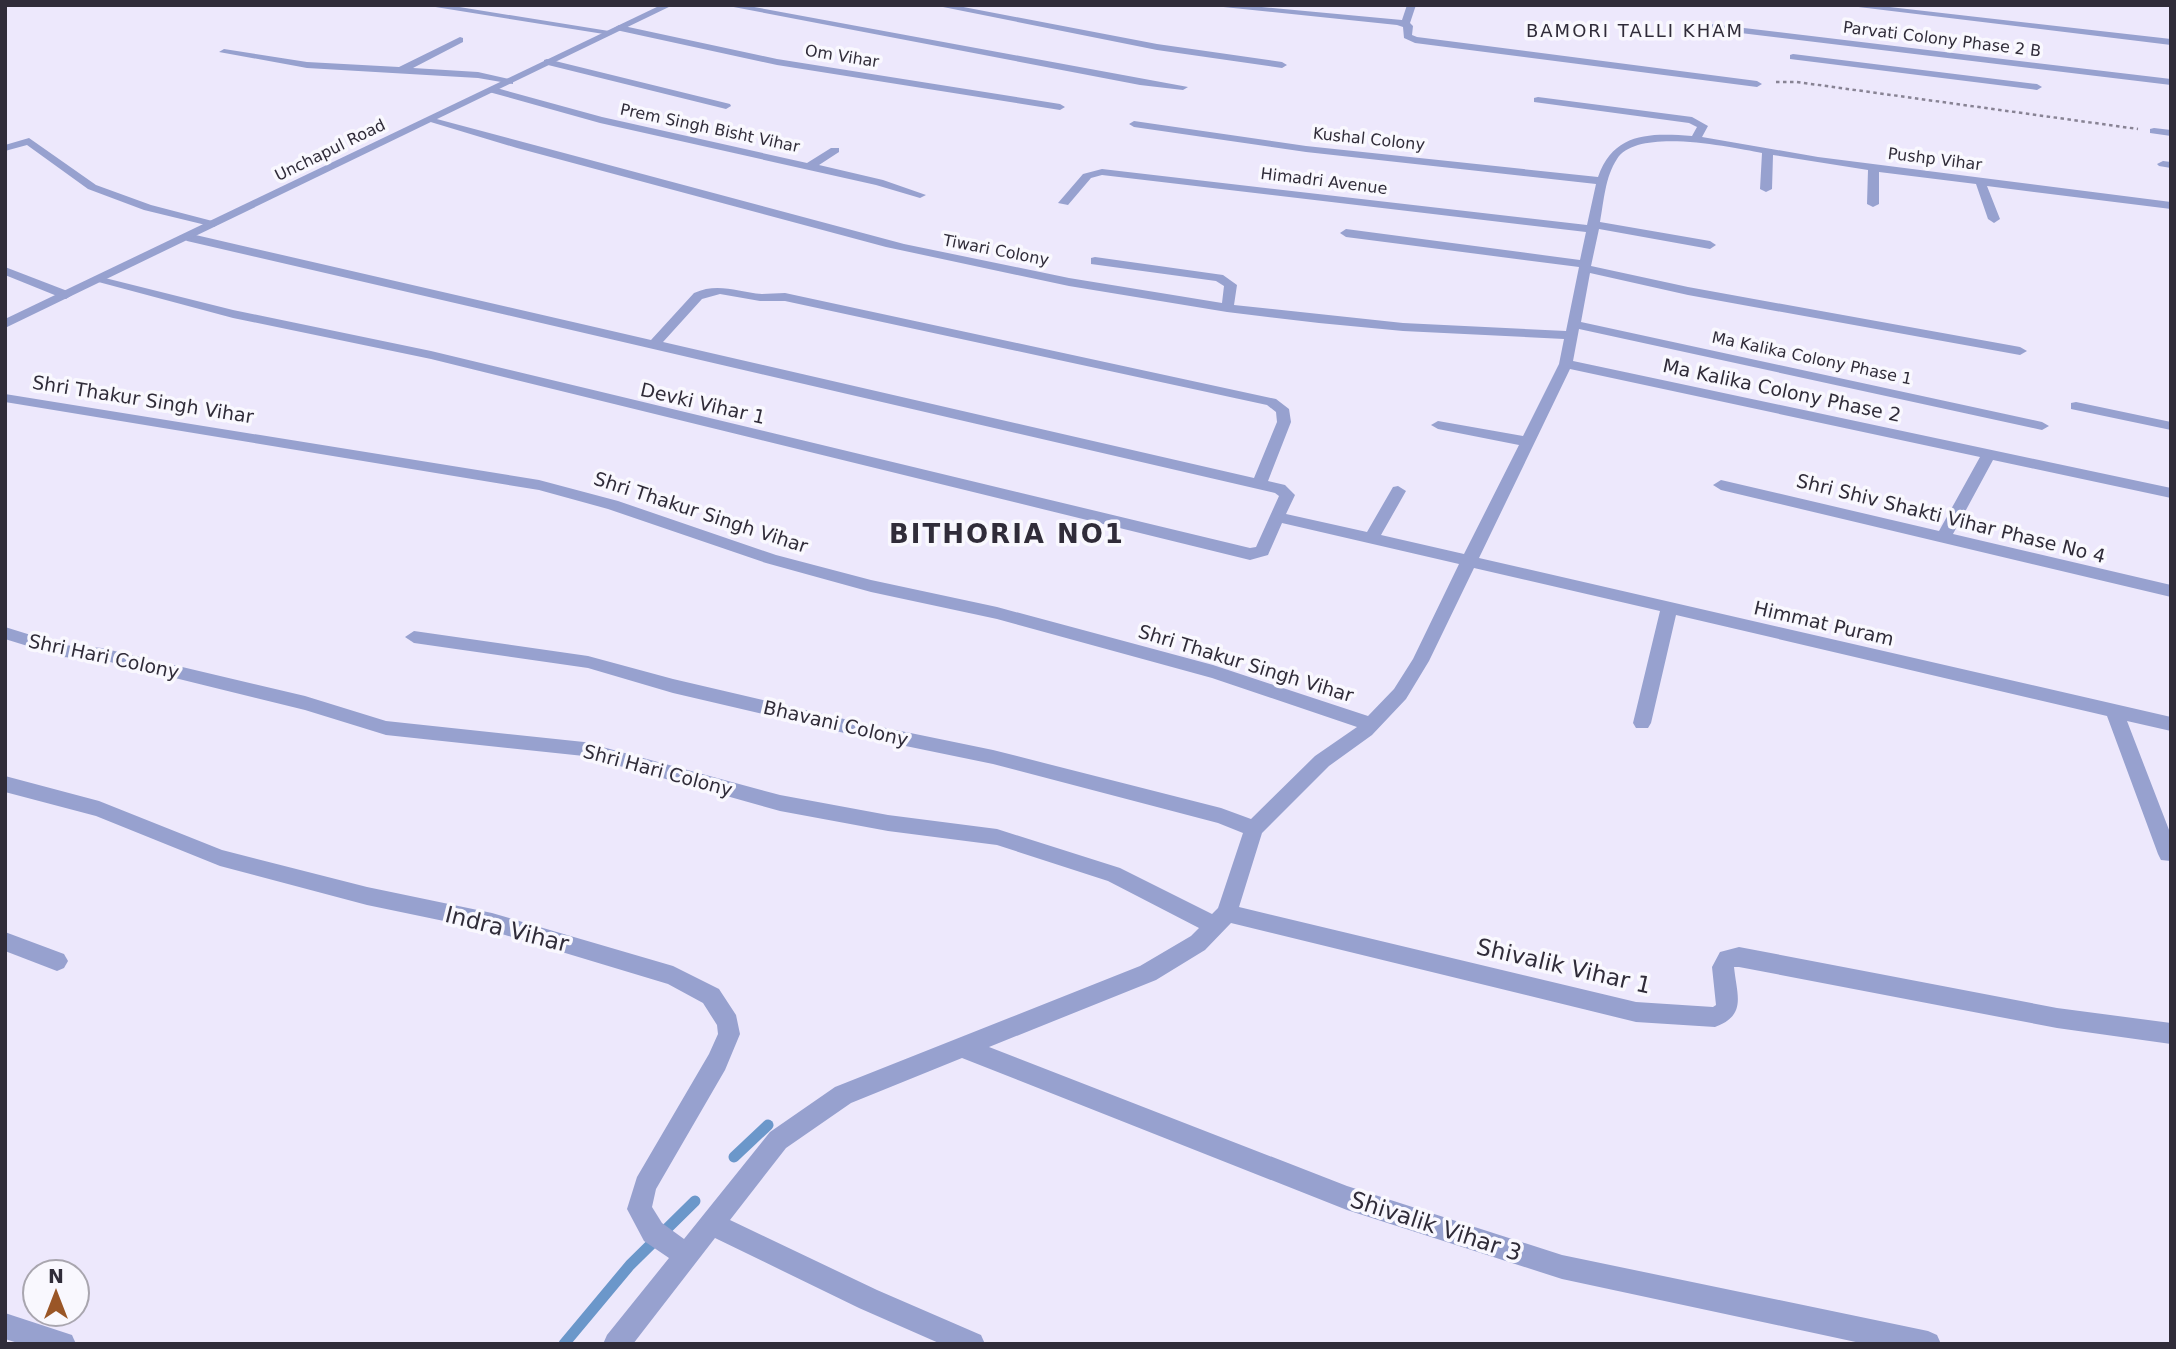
<svg xmlns="http://www.w3.org/2000/svg" width="2176" height="1349" font-family="'DejaVu Sans',sans-serif">
	<style>
		.lines { fill: none; stroke-linecap: round; stroke-linejoin: round }
		.stream { stroke: #6b97ca; stroke-width: 11 }
		.path { stroke: #888394; stroke-width: 2.5; stroke-dasharray: 3.5 3.5; stroke-linecap: butt }
		.minor { fill: #97a1cf; fill-rule: evenodd }
		.tertiary { fill: #97a1cf; fill-rule: evenodd }
		.labels { text-anchor: middle; dominant-baseline: central; stroke-width: 7; stroke-linejoin: round; paint-order: stroke }
		.far-street-label { font-size: 16px; fill: #302c39; stroke: #f9f8fe }
		.far-neighbourhood-label { font-size: 18px; letter-spacing: 2px; fill: #302c39; stroke: #f9f8fe }
		.street-label { font-size: 19px; fill: #302c39; stroke: #f9f8fe }
		.near-street-label { font-size: 23px; fill: #302c39; stroke: #f9f8fe }
		.district-label { font-size: 26px; font-weight: bold; letter-spacing: 2px; fill: #302c39; stroke: #f9f8fe }
	</style>
	<rect width="100%" height="100%" fill="#ede8fc"/>
	<g class="lines">
		<g class="stream">
			<path d="M734 1157 768 1125"/>
			<path d="M564 1344 630 1265 695 1201"/>
		</g>
		<path class="path" d="M1776 82H1797L2138 129"/>
		<g class="minor">
			<path d="M423 5H447L615 32 610 35Z"/>
			<path d="M723 5H743L1188 87 1183 90 1140 85Z"/>
			<path d="M933 5H953L1157 44 1282 62 1287 65 1282 68 1157 50Z"/>
			<path d="M1204 5H1241L1402 20 1407 5H1416L1410 23 1413 26 1412 35 1417 37 1757 81 1762 84 1757 87 1415 43 1404 38 1403 27 1397 25Z"/>
			<path d="M1842 5H1872L2171 39V45Z"/>
			<path d="M1710 24 2171 79V85L1707 29V25Z"/>
			<path d="M619 25 777 59 1060 104 1065 107 1060 110 777 65 616 30 614 28Z"/>
			<path d="M460 37 463 38V42L413 68 478 72 513 80V84L478 78 307 68 219 52 224 49 307 62 399 67Z"/>
			<path d="M1793 54 2037 84 2042 87 2037 90 1790 59V55Z"/>
			<path d="M547 59 730 104 731 106 726 109 544 64V60Z"/>
			<path d="M493 87 602 117 807 163 831 148H839V152L819 165 883 180 926 195 920 198 876 185 600 123 489 92 488 90Z"/>
			<path d="M1538 97 1692 117 1708 126 1702 137 1818 157 2171 202V209L1987 186 2000 219 1994 223 1988 219 1976 184 1879 172V204L1873 207 1867 204 1868 170 1773 155 1772 189 1766 192 1760 189 1762 153C1730 147 1637 127 1617 159 1605 177 1604 201 1600 222L1710 241 1716 245 1710 249 1599 229 1591 266 1688 287 2020 347 2027 351 2020 355 1688 295 1590 273 1581 322 2042 422 2049 426 2042 430 1579 329 1573 361 2171 488V498L1993 460 1953 534 2171 585V597L1721 490 1713 485 1721 480 1939 531 1980 457 1570 369 1479 558 2171 717V731L2127 721 2171 835V861L2161 860 2158 854 2107 716 1676 615 1651 723 1648 728H1636L1633 723 1660 611 1474 568 1429 661 1406 699 1372 735 1329 766 1262 833 1239 907 1636 1002 1713 1007 1716 1005 1712 967 1720 952 1739 947 2057 1008 2171 1023V1044L2057 1028 1739 967H1734C1737 996 1747 1015 1715 1027L1636 1022 1231 923 1205 950 1156 980 989 1047 1347 1186 1562 1255 1928 1331 1937 1335 1941 1344H1865L1562 1279 1347 1210 962 1058 851 1103 786 1148 730 1220 877 1290 981 1335 985 1344H941L859 1308 715 1238 633 1344H603L607 1335 669 1258 644 1241 627 1209 637 1177 709 1054 718 1034 717 1025 703 1003 668 984 492 931 367 905 220 866 96 816 5 792V776L99 801 222 850 367 887 492 913 673 966 719 989 736 1015 740 1034 725 1070 656 1189 652 1207 662 1223 684 1239 770 1132 835 1087 1140 966 1191 936 1199 928 1108 881 997 845 888 831 780 811 584 756 386 735 305 710 102 660 63 657 5 639V627L63 645 102 648 305 696 386 721 584 742 780 795 888 815 997 829 1120 868 1212 914 1218 908 1243 833 1218 823 993 764 857 736 673 693 588 668 414 643 405 637 414 631 588 656 673 679 857 722 993 750 1221 808 1251 819 1315 756 1357 727 1212 678 997 619 871 592 766 563 608 509 539 490 5 402V394L539 480 618 501 776 555 871 580 997 607 1213 665 1368 716 1394 689 1413 659 1459 564 1282 523 1268 555 1250 560 431 359 233 318 91 280 97 276 233 310 431 351 1250 548 1256 547 1279 496 1275 493 187 241 181 237 187 233 651 340 694 293C718 282 737 292 762 294 769 294 777 293 785 293L1276 399 1289 409 1291 422 1268 481 1285 485 1295 495 1286 514 1367 532 1393 487 1398 486 1406 491 1381 535 1464 554 1519 445 1438 429 1431 425 1438 421 1523 436 1559 364 1564 339 1403 331 1319 323 1227 312 1069 286 886 247 517 148 424 120 433 118 904 244 1069 278 1222 303 1224 286 1216 281 1091 264V258L1095 257 1223 275 1237 285 1234 305 1403 323 1566 331 1579 267 1346 237 1340 233 1346 229 1580 260 1586 232 1102 175 1091 178 1068 205 1058 203 1083 174 1102 169 1587 225 1596 184 1306 152 1134 127 1129 124 1134 121 1306 146 1598 177C1614 132 1650 133 1692 136L1697 127 1689 123 1534 102V98ZM720 294 760 301H785L1267 405 1276 412 1277 422 1254 478 663 342 702 299Z"/>
			<path d="M2154 128 2171 130V136L2150 133V129Z"/>
			<path d="M29 138 96 185 151 205 220 223 214 227 144 210 88 189 27 145 5 151V145Z"/>
			<path d="M2163 161 2171 162V168L2159 166 2157 164Z"/>
			<path d="M5 267 70 292 72 295 66 299 62 298 5 275Z"/>
			<path d="M2076 402 2171 422V430L2071 409V403Z"/>
			<path d="M5 932 64 954 68 961 64 968 57 971 5 951Z"/>
			<path d="M5 1313 72 1335 76 1344H21L5 1339Z"/>
		</g>
		<path class="tertiary" d="M661 5H673L5 328V319Z"/>
	</g>
	<g class="labels">
		<g class="far-street-label">
			<text transform="translate(1942 39) rotate(7)">Parvati Colony Phase 2 B</text>
			<text transform="translate(842 56) rotate(9)">Om Vihar</text>
			<text transform="translate(710 128) rotate(12)">Prem Singh Bisht Vihar</text>
			<text transform="translate(1369 139) rotate(6)">Kushal Colony</text>
			<text transform="translate(330 150) rotate(-26)">Unchapul Road</text>
			<text transform="translate(1935 159) rotate(7)">Pushp Vihar</text>
			<text transform="translate(1324 181) rotate(7)">Himadri Avenue</text>
			<text transform="translate(996 250) rotate(11)">Tiwari Colony</text>
			<text transform="translate(1812 358) rotate(12)">Ma Kalika Colony Phase 1</text>
		</g>
		<g class="far-neighbourhood-label">
			<text x="1635" y="30">BAMORI TALLI KHAM</text>
		</g>
		<g class="street-label">
			<text transform="translate(1782 390) rotate(12)">Ma Kalika Colony Phase 2</text>
			<text transform="translate(143 399) rotate(9)">Shri Thakur Singh Vihar</text>
			<text transform="translate(703 403) rotate(13)">Devki Vihar 1</text>
			<text transform="translate(701 512) rotate(18)">Shri Thakur Singh Vihar</text>
			<text transform="translate(1951 518) rotate(14)">Shri Shiv Shakti Vihar Phase No 4</text>
			<text transform="translate(1824 623) rotate(13)">Himmat Puram</text>
			<text transform="translate(104 656) rotate(12)">Shri Hari Colony</text>
			<text transform="translate(1246 663) rotate(17)">Shri Thakur Singh Vihar</text>
			<text transform="translate(836 723) rotate(13)">Bhavani Colony</text>
			<text transform="translate(658 770) rotate(15)">Shri Hari Colony</text>
		</g>
		<g class="near-street-label">
			<text transform="translate(507 929) rotate(14)">Indra Vihar</text>
			<text transform="translate(1564 966) rotate(13)">Shivalik Vihar 1</text>
			<text transform="translate(1436 1226) rotate(18)">Shivalik Vihar 3</text>
		</g>
		<g class="district-label">
			<text x="1007" y="534">BITHORIA NO1</text>
		</g>
	</g>
	<rect width="2176" height="1349" fill="none" stroke="#302c39" stroke-width="14"/>
	<g transform="translate(56 1293)"><circle r="33" fill="#f9f8fe" stroke="#a9a6af" stroke-width="2"/>
	<path d="M0-5L12 26L0 18L-12 26Z" fill="#9a5627"/>
	<text y="-10" font-size="19" font-weight="bold" text-anchor="middle" fill="#302c39">N</text>
	</g>
</svg>
